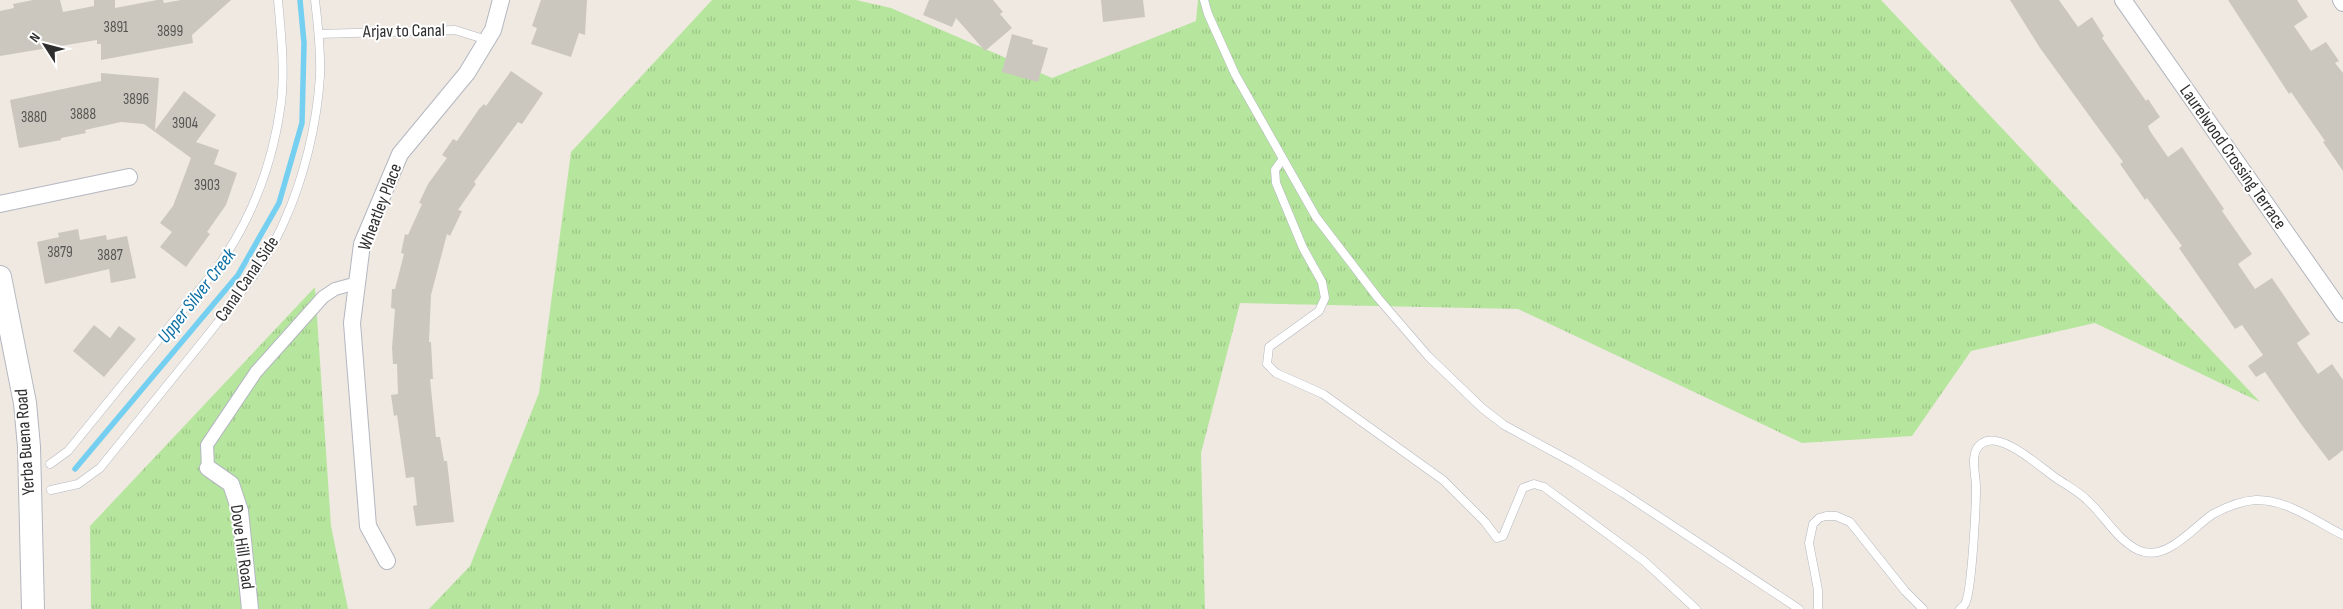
<svg xmlns="http://www.w3.org/2000/svg" width="2343" height="609" font-family="'Sofia Sans Condensed',sans-serif">
	<style>
		.grass { fill: url(#grass-tufts) }
		.lines { fill: none; stroke-linecap: round; stroke-linejoin: round }
		.stream { stroke: #75cff0; stroke-width: 5.5 }
		.building { fill: #cbc7bf }
		.service-casing { stroke: #b4b7c1; stroke-width: 9 }
		.pedestrian-casing { stroke: #b4b7c1; stroke-width: 14 }
		.minor-casing { stroke: #b4b7c1; stroke-width: 18 }
		.secondary-casing { stroke: #b4b7c1; stroke-width: 24 }
		.service { stroke: #fff; stroke-width: 8 }
		.pedestrian { stroke: #fff; stroke-width: 12 }
		.minor { stroke: #fff; stroke-width: 16 }
		.secondary { stroke: #fff; stroke-width: 22 }
		.labels { text-anchor: middle; dominant-baseline: central; stroke-width: 4; stroke-linejoin: round; paint-order: stroke }
		.number-label { font-size: 15px; fill: #555452 }
		.street-label { font-size: 18px; fill: #2e2e2e; stroke: #fff }
		.water-label { font-size: 19px; font-style: italic; fill: #0d6fa3; stroke: #fff }
	</style>
	<defs>
		<pattern id="grass-tufts" width="24" height="20" patternUnits="userSpaceOnUse" patternTransform="scale(1.25)"><rect width="24" height="20" fill="#b6e59e"/><path d="M3 7l-1-3M5 7V3M7 7l1-3M15 17l-1-3M17 17v-4M19 17l1-3" fill="none" stroke="#9dc588"/></pattern>
	</defs>
	<rect width="100%" height="100%" fill="#efe9e1"/>
	<g class="grass">
		<path d="M712 0H856L891 8 1052 78 1196 21 1198 0H1881L2260 402 2095 323 1971 351 1912 436 1802 443 1518 309 1240 303 1201 453 1205 609H429L470 566 539 393 571 152Z"/>
		<path d="M315 287 331 526 348 609H91L90 526Z"/>
	</g>
	<g class="lines">
		<path class="stream" d="M75 469 238 275 279 203 302 123 304 43 300 0"/>
	</g>
	<g class="building">
		<path d="M33 0H60L63 12 94 6V0H115V8L157 0H163L164 3 181 0H231L192 35 193 43 101 60V44H97V40L0 56V11L14 8 13 4Z"/>
		<path d="M541 0H587L585 35 579 33 571 57 531 44 537 28 532 26Z"/>
		<path d="M929 0H993L1003 12 1000 14 1012 28 985 51 956 18 952 27 923 15Z"/>
		<path d="M1101 0H1143L1145 17 1103 22Z"/>
		<path d="M2010 0H2059L2078 27 2092 17 2104 36 2102 38 2146 101 2148 99 2160 117 2148 126 2150 131 2168 157 2182 147 2188 156 2224 209 2222 211 2252 254 2238 264 2255 289 2272 278 2310 334 2297 343 2300 348 2318 374 2332 364 2343 380V450L2329 461 2301 424 2265 372 2256 377 2248 366 2263 355 2242 325 2235 329 2179 248 2182 246 2147 198 2145 200 2120 164 2123 162 2040 48Z"/>
		<path d="M2228 0H2297L2308 17 2294 26 2311 51 2326 42 2339 61 2335 63 2343 73V171L2323 142 2325 141 2291 92 2289 94Z"/>
		<path d="M1012 34 1033 40 1032 44 1048 48 1038 82 1002 72Z"/>
		<path d="M511 71 543 93 522 124 518 122 474 182 476 184 458 210 462 211 450 236 447 234 431 295 429 342H431L433 379H430L436 437H440L444 461H447L454 522 416 526 413 506 417 505 414 477 406 478 397 415 394 416 391 395 398 394 397 364H393L392 348 395 309 391 308 392 289H395L404 254 401 253 405 234 408 235 422 204 419 203 428 184 447 158 442 155 453 139 457 141 479 109 484 104 486 106Z"/>
		<path d="M101 73 159 78 155 130 184 91 216 115 196 142 219 150 214 164 237 173 226 205 207 232 210 234 186 267 160 247 172 232 160 223 173 206 191 158 144 124 121 122 85 130 86 133 61 138V140L19 148 10 100 101 81Z"/>
		<path d="M78 229 80 240 106 235 107 240 127 236 136 278 111 283 109 269 45 284 37 242 59 237 58 233Z"/>
		<path d="M94 325 110 338 119 326 136 339 104 377 73 351Z"/>
	</g>
	<g class="lines">
		<g class="service-casing">
			<g id="service">
				<path d="M1204 0 1208 14 1235 74 1316 217 1378 298 1428 356 1482 408 1504 425 1574 463 1623 493 1799 609"/>
				<path d="M319 34 455 30 487 40"/>
				<path d="M1282 160 1275 170 1276 183 1303 248 1322 282 1325 298 1319 311 1269 347 1267 364 1276 373 1323 394 1443 480 1485 522 1497 538 1503 536 1523 488 1534 484 1544 487 1644 561 1696 609"/>
				<path d="M50 464 68 451 217 268C252 219 273 163 281 103 285 70 281 33 278 0"/>
				<path d="M51 490 78 484 100 468C134 426 169 383 203 341 232 304 265 266 284 222 304 178 317 124 320 76 321 50 318 25 315 0"/>
				<path d="M1818 609V590L1809 543 1813 524 1819 518 1826 516H1836L1850 522 1905 591 1923 609"/>
				<path d="M1960 609C1962 607 1964 606 1965 604 1972 592 1976 505 1976 487 1976 474 1969 453 1981 444 2000 429 2041 468 2056 478 2066 485 2078 491 2087 500 2104 515 2117 540 2138 550 2166 563 2192 528 2213 514 2226 507 2241 501 2256 500 2286 499 2317 522 2343 535"/>
			</g>
		</g>
		<g class="pedestrian-casing">
			<path id="pedestrian" d="M208 468 207 445 256 372 323 297 335 289 357 283"/>
		</g>
		<g class="minor-casing">
			<g id="minor">
				<path d="M2123 0 2343 314"/>
				<path d="M2341 0 2343 3"/>
				<path d="M0 204 129 177"/>
				<path d="M208 468 231 484 240 511 250 609"/>
				<path d="M387 561 368 526 352 323 362 244 400 154 467 73 493 30 501 0"/>
			</g>
		</g>
		<g class="secondary-casing">
			<path id="secondary" d="M0 277 25 403 29 447 33 609"/>
		</g>
		<use href="#service" class="service"/>
		<use href="#pedestrian" class="pedestrian"/>
		<use href="#minor" class="minor"/>
		<use href="#secondary" class="secondary"/>
	</g>
	<g class="labels">
		<g class="number-label">
			<text x="116" y="27">3891</text>
			<text x="170" y="31">3899</text>
			<text x="136" y="99">3896</text>
			<text x="83" y="114">3888</text>
			<text x="34" y="117">3880</text>
			<text x="185" y="123">3904</text>
			<text x="207" y="185">3903</text>
			<text x="60" y="252">3879</text>
			<text x="110" y="255">3887</text>
		</g>
		<g class="street-label">
			<text transform="translate(404 31) rotate(-1)">Arjav to Canal</text>
			<text transform="translate(2233 157) rotate(55)">Laurelwood Crossing Terrace</text>
			<text transform="translate(380 207) rotate(-69)">Wheatley Place</text>
			<text transform="translate(247 279) rotate(-56)">Canal Canal Side</text>
			<text transform="translate(25 442) rotate(-94)">Yerba Buena Road</text>
			<text transform="translate(242 547) rotate(82)">Dove Hill Road</text>
		</g>
		<g class="water-label">
			<text transform="translate(197 296) rotate(-52)">Upper Silver Creek</text>
		</g>
	</g>
	<g transform="translate(45 45) rotate(306)" stroke="#ffffff" stroke-width="4" paint-order="stroke">
	<path d="M0-4L9 19L0 12L-9 19Z" fill="#2e2e2e"/>
	<text y="-8" font-size="14" font-weight="bold" text-anchor="middle" fill="#2e2e2e">N</text>
	</g>
</svg>
